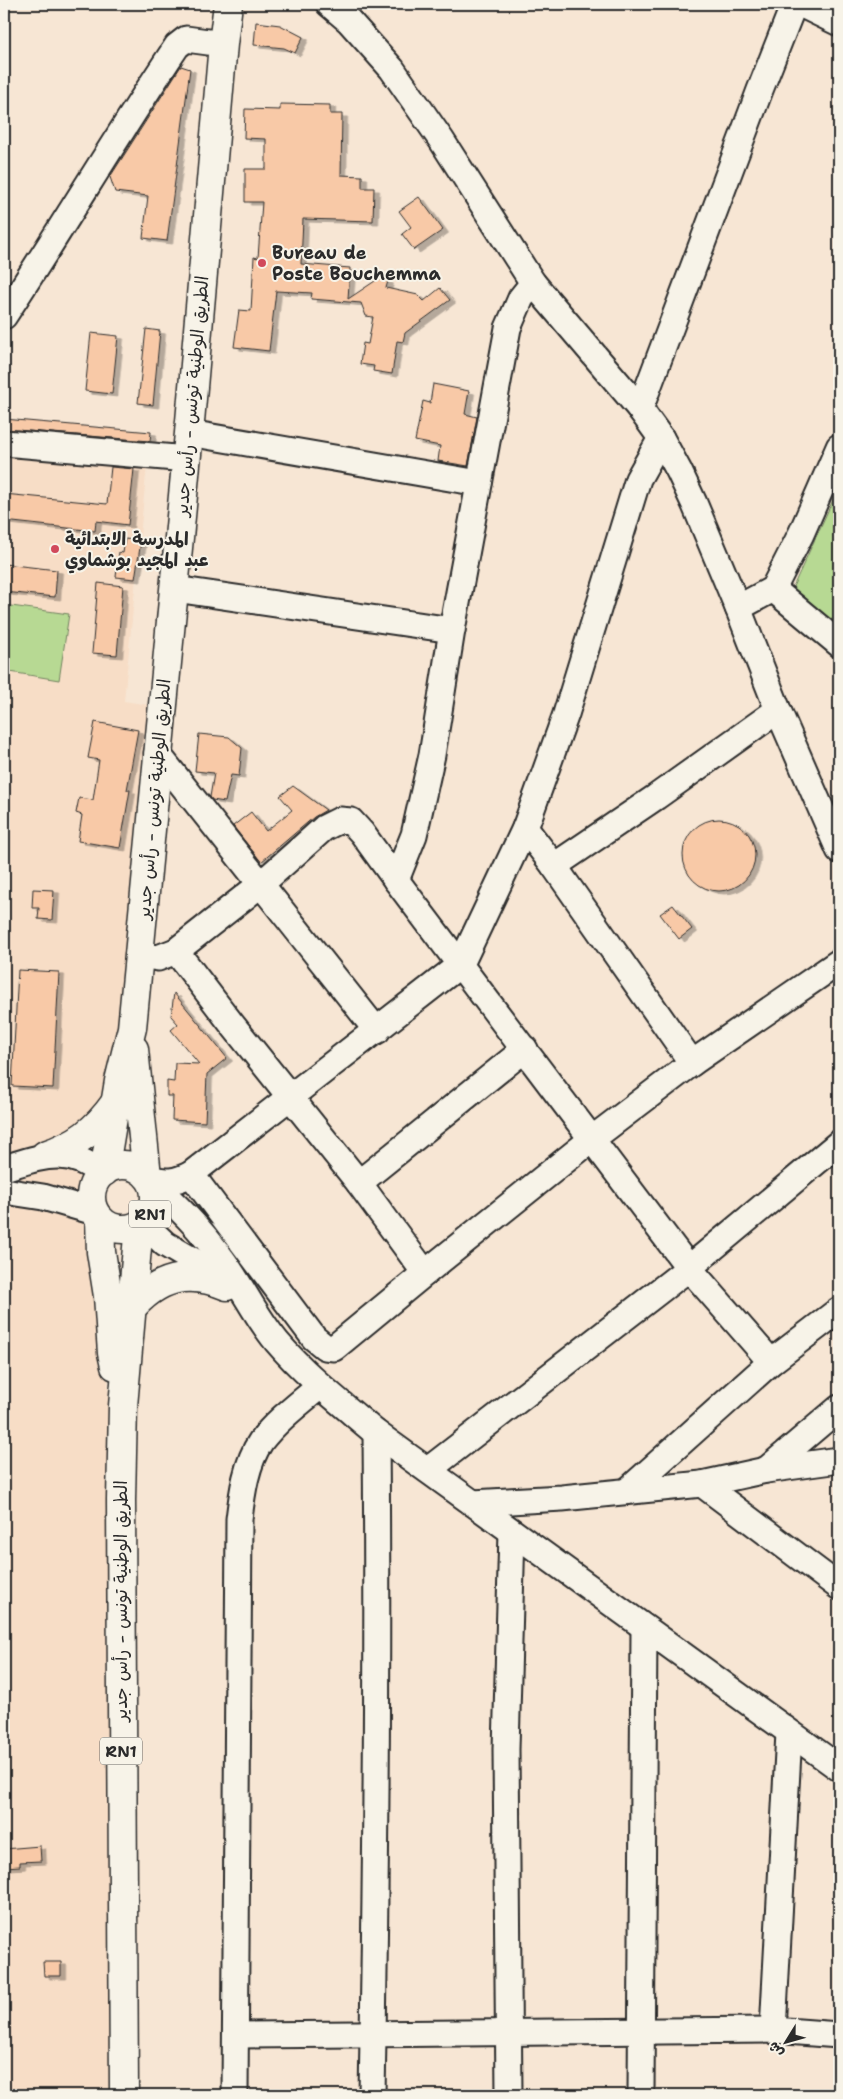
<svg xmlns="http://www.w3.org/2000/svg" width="843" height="2099" font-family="'Shantell Sans','Playpen Sans Arabic',sans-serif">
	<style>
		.built { fill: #f7ddc6 }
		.green { fill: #b7d993; stroke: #71825f }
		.building { fill: #f8c9a7; stroke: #2b2b2b; filter: url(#shadow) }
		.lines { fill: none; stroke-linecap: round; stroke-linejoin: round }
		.minor-casing { stroke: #2b2b2b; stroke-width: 29 }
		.major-casing { stroke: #2b2b2b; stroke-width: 31 }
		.minor { stroke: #f7f3e8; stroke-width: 25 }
		.major { stroke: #f7f3e8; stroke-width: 28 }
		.poi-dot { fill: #d1495b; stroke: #f7f3e8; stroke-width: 2 }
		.labels { text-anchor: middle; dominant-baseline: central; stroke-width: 4; stroke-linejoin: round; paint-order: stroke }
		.shield { fill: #f7f3e8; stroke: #686764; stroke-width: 1 }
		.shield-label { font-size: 16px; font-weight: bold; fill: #2b2b2b }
		.poi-label { font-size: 18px; font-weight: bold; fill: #2b2b2b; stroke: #f7f3e8; text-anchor: start }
		.street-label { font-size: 18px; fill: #2b2b2b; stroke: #f7f3e8 }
	</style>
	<defs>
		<filter id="shadow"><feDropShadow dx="5.5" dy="3" stdDeviation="0" flood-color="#0004"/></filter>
	</defs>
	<rect width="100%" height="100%" fill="#f7e6d4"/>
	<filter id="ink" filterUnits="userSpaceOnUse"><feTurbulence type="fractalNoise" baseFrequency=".02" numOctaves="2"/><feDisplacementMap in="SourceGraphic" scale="10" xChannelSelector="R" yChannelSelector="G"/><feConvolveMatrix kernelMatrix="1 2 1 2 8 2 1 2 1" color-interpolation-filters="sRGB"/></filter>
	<g filter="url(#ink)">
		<path class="built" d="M4 453 147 465 124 701 155 706 107 1123 86 1178 81 1212 104 1286 114 1527 113 1907 109 2095H4Z"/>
		<g class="green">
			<path d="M839 487V633L791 591Z"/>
			<path d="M4 605 69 614 59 680 4 671Z"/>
		</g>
		<g class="building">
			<path d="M256 22 280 25 303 37 295 53 284 48 254 45Z"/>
			<path d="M181 66 190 69 167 241 143 238 148 196 115 192 110 177Z"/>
			<path d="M280 104 330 105V114H342L341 175 362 176V188H374L373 221 303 219 301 264 350 268 348 299 378 279 388 281 386 288 418 295 424 301 440 288 450 300 405 333 403 342 397 341 392 374 373 371 374 366 360 364 363 343 368 344 373 317 366 316 361 303 311 299 312 293 276 291 269 351 234 347 239 310 251 311 254 257 258 258 262 202H245V169H266V139L244 138 245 109 280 110Z"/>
			<path d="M419 197 443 230 414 250 402 234 411 227 399 211Z"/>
			<path d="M146 329 160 331 153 405 138 403Z"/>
			<path d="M91 333 118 336 112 394 85 391Z"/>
			<path d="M433 384 469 391 465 414 477 417 468 466 438 461 440 446 415 441 423 401 430 403Z"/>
			<path d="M4 419 151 432 150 441 4 429Z"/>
			<path d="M111 467 134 469 128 525 96 521 95 531 4 521V494L107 504Z"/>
			<path d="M125 539 141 541 135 579 116 577 119 552 123 553Z"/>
			<path d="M4 564 57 570 55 597 4 592Z"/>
			<path d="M98 583 123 586 117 655 92 653Z"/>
			<path d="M95 722 138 730 127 790H130L120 848 78 841 82 815 76 813 79 798 93 800 99 760 88 758Z"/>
			<path d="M199 734 229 737 242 748 239 776 231 775 225 802 212 800 210 797 214 773 195 771Z"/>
			<path d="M293 786 326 810 314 817 261 862 233 826 251 812 266 831 292 810 280 796Z"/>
			<circle cx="719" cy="855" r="36"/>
			<path d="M33 889 54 890 52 920 38 919 39 908H32Z"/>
			<path d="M673 905 692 929 679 939 660 914Z"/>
			<path d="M18 970 59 972 53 1088 12 1086Z"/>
			<path d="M174 993 227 1058 207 1074 205 1122 172 1120 173 1096H167V1081L174 1082 175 1063 199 1064 171 1030 178 1024 171 1016Z"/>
			<path d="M40 1846 41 1861 20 1862V1866L4 1867V1849Z"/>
			<path d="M43 1962H61V1976H44Z"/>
		</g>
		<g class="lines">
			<g class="minor-casing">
				<g id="minor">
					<path d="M329 4 349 21 392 69 442 141 533 283 640 409 661 438 679 471 694 503 738 608 778 710 839 850"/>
					<path d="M800 4 839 23"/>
					<path d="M4 316C63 227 117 135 177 46L186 39 223 44"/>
					<path d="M640 409 760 90 794 4"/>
					<path d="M189 433 479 483"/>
					<path d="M4 443 187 459"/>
					<path d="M175 589 452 630"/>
					<path d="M773 589 839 644"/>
					<path d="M738 608 773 589 801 534 839 447"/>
					<path d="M157 753 377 1031"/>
					<path d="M525 828 554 866 692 1063"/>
					<path d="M554 866 656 797 778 710"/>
					<path d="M396 880 414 835 432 755 452 630 508 328 521 298 533 283"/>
					<path d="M176 951 231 1023 359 1183 425 1273"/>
					<path d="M139 955 158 958 176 951 261 884 324 828 340 820 351 821 362 833 396 880 689 1268 771 1362"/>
					<path d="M4 1168C41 1157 68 1145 102 1174"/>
					<path d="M191 1174 314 1338 325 1347 334 1348 425 1273 592 1139 692 1063 839 962"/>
					<path d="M149 1178C165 1183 176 1182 191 1174L461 964 525 828 566 714 638 479 661 438"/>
					<path d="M150 1181C176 1205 202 1230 222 1259 242 1286 256 1317 277 1342 306 1376 342 1404 376 1433L839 1768"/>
					<path d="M359 1183 525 1049"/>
					<path d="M4 1191 43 1197 95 1212"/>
					<path d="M143 1223 165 1244 211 1271 227 1286"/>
					<path d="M428 1470 689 1268 839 1143"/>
					<path d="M766 1470 839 1408"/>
					<path d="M702 1484 839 1587"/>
					<path d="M627 1491 771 1362 839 1310"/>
					<path d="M473 1503 562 1498 702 1484 766 1470 839 1460"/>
					<path d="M773 2030 789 1733"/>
					<path d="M236 2035 773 2030 839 2035"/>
					<path d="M235 2095 239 1519C242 1494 246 1463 261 1441 277 1420 300 1403 320 1386"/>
					<path d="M372 2095C376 1874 378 1654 376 1433"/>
					<path d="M509 2095 506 1749 512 1532"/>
					<path d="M641 2095 644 1628"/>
				</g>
			</g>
			<g class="major-casing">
				<g id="major">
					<path d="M134 1049 147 1176"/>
					<path d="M45 1155C77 1144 95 1131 115 1103"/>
					<circle cx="123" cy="1197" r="32"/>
					<path d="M104 1172 119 1081 132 1028 189 433 223 44 228 4"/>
					<path d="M100 1219 101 1252 108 1296 112 1353 115 1366"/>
					<path d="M130 1310C158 1277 187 1270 227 1286"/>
					<path d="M124 2095 121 1500 123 1406 139 1225"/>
				</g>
			</g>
			<use href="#minor" class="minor"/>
			<use href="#major" class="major"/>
		</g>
	</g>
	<g class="poi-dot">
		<circle cx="262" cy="263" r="5"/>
		<circle cx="55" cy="549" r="5"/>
	</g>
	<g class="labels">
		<g class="shield">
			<rect x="129" y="1200.5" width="42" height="27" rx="4"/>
			<rect x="100" y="1737.5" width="42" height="27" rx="4"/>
		</g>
		<g class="shield-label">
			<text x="150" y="1214">RN1</text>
			<text x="121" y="1751">RN1</text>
		</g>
		<g class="poi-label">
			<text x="272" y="253">Bureau de<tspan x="272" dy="21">Poste Bouchemma</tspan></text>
			<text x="65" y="539">المدرسة الابتدائية<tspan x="65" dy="21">عبد المجيد بوشماوي</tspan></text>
		</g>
		<g class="street-label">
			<text transform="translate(192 396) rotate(-85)">الطريق الوطنية تونس - رأس جدير</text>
			<text transform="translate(154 799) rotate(-85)">الطريق الوطنية تونس - رأس جدير</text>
			<text transform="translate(121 1601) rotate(-90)">الطريق الوطنية تونس - رأس جدير</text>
		</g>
	</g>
	<rect width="843" height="2099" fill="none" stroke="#f7f3e8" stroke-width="20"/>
	<rect x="10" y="10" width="823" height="2079" fill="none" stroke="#2b2b2b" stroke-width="2" filter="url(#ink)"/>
	<g transform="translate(786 2042) rotate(233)" stroke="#f7f3e8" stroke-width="4" paint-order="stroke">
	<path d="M0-4L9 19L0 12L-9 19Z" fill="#2b2b2b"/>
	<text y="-8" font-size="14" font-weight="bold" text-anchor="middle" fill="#2b2b2b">ش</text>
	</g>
</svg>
